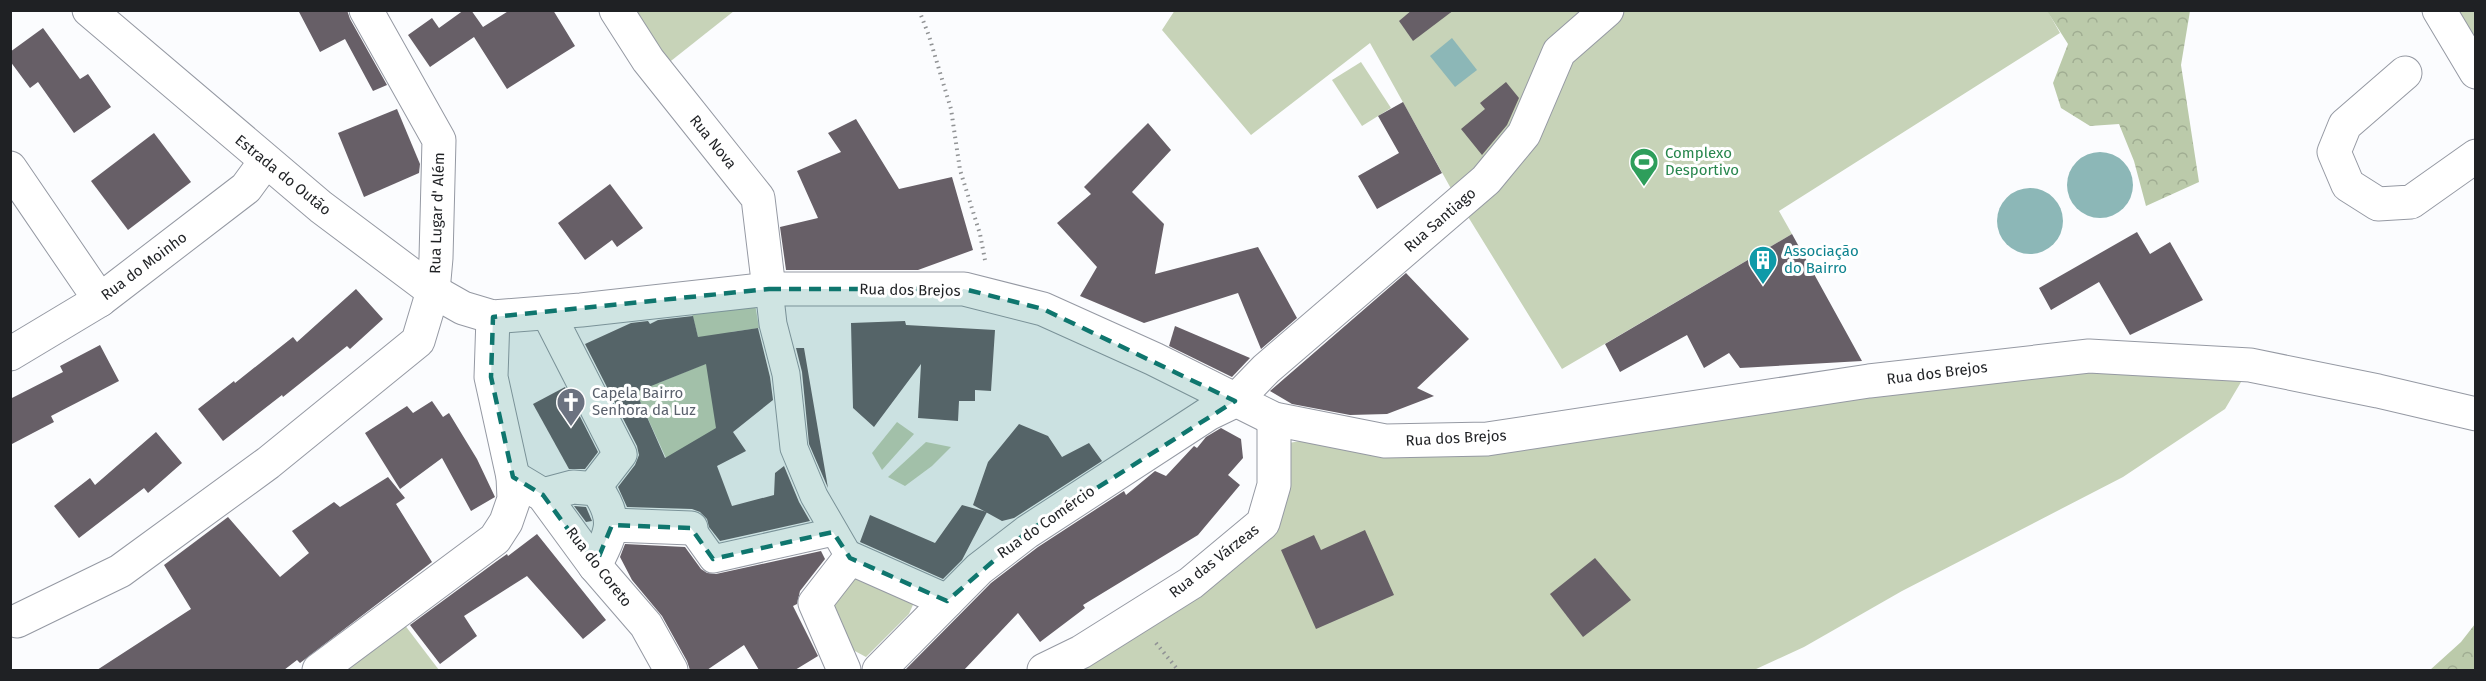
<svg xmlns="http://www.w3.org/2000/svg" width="2486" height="681" font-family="'Fira Sans',sans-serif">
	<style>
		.green { fill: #c7d3b8 }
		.forest { fill: url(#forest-crowns) }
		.water { fill: #8cb7b7 }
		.building { fill: #675f67; fill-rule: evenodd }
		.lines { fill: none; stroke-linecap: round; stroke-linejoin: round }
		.pedestrian-casing { stroke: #9599a3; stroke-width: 29 }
		.minor-casing { stroke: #9599a3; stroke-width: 35 }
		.tertiary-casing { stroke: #9599a3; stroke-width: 35 }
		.path { stroke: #909294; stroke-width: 4; stroke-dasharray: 1.5 4.5; stroke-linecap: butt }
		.pedestrian { stroke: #fff; stroke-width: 27 }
		.minor { stroke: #fff; stroke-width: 33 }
		.tertiary { stroke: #fff; stroke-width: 33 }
		.marked { fill: #0f766e; fill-opacity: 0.2; stroke: #0f766e; stroke-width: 4.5; stroke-dasharray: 12 8; stroke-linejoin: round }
		.labels { text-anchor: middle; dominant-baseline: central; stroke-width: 6; stroke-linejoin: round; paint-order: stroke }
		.street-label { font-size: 15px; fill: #1f2124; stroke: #fff }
		.leisure-label { font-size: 15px; fill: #27864d; stroke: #fff; text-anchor: start }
		.culture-label { font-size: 15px; fill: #0d838f; stroke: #fff; text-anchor: start }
		.worship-label { font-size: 15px; fill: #5b616d; stroke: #fff; text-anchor: start }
	</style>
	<defs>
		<pattern id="forest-crowns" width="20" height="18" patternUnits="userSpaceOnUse" patternTransform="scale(1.5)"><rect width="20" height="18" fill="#bbcaaa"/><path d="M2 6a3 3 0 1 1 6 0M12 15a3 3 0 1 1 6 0" fill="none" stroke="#a0ad92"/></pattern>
	</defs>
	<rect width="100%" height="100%" fill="#fbfcfe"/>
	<g class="green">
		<path d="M1175 10H2047L2060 33 1779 211 1792 234 1562 369 1454 194 1370 43 1251 135 1162 30Z"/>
		<path d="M616 11H734L657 72Z"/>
		<path d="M2439 11H2475V72Z"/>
		<path d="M1361 62 1391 108 1362 126 1332 80Z"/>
		<path d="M753 292 759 328 731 332 719 444 666 458 626 371 649 359 658 383 705 364 691 310Z"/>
		<path d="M2088 366 2247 372 2225 409 2123 477 1902 591 1804 647 1754 670H1044L1263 523 1289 443 1305 440Z"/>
		<path d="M897 422 914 434 882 470 872 453Z"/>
		<path d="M926 442 951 447 932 466 905 486 888 477Z"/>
		<path d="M862 571 915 600 909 614 866 657 853 650 829 607Z"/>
		<path d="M404 624 439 670H344Z"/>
	</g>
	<g class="forest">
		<path d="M2047 11H2190L2181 65 2199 182 2146 206 2134 161 2119 124 2090 126 2061 108 2053 83 2068 44Z"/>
		<path d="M2475 624V670H2430L2461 642Z"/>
	</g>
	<g class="water">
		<path d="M1452 38 1477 70 1455 87 1430 56Z"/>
		<circle cx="2100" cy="185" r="33"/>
		<circle cx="2030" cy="221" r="33"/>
	</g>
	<g class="building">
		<path d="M298 10H347L350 19 387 85 373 91 345 39 320 52Z"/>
		<path d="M464 10H471L483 27 510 10H553L575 46 507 89 474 37 430 67 408 35 432 18 439 28Z"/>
		<path d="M1412 10H1454L1413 41 1399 21Z"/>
		<path d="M43 28 80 79 88 74 111 107 74 133 38 82 30 88 10 61V52Z"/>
		<path d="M1506 82 1519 98 1507 125 1482 155 1461 129 1485 109 1480 103Z"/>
		<path d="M1403 102 1442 173 1377 209 1358 176 1399 153 1378 116Z"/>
		<path d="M397 109 420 164 419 173 364 197 338 133Z"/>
		<path d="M856 119 899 189 952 177 973 250 918 270H786L780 227 818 218 797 171 841 152 828 133Z"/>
		<path d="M1148 123 1171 150 1132 192 1164 224 1155 274 1258 247 1297 318 1261 349 1238 293 1144 323 1080 296 1097 267 1057 223 1091 194 1084 187Z"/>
		<path d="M154 133 191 182 128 230 91 181Z"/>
		<path d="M610 184 643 228 617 247 612 240 585 260 558 223Z"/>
		<path d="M2137 232 2150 254 2170 242 2203 300 2130 335 2099 282 2051 310 2039 288Z"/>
		<path d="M1792 234 1862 361 1740 368 1729 353 1704 368 1687 335 1620 372 1605 344Z"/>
		<path d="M1406 273 1469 339 1417 388 1434 396 1387 414 1350 415 1292 404 1270 391Z"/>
		<path d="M356 289 383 319 350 349 347 346 283 397 282 395 223 441 198 409 234 381 235 383 293 337 297 342Z"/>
		<path d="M693 316 698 337 758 328 770 377 773 400 733 432 746 451 717 466 732 506 774 495 775 473 784 466 799 502 810 521 720 541 709 527 707 519 700 512 692 509 627 507 618 487 635 465 639 455 637 446 585 344 631 323 648 321 650 324 658 320ZM706 364 716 428 665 458 636 392Z"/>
		<path d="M905 321 906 325 995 330 991 391 975 390V401H959L958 421 918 418 921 364 874 427 853 408 851 323Z"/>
		<path d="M1175 326 1250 358 1232 377 1169 346Z"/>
		<path d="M100 345 119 381 51 416 54 422 10 445V399L63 372 60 366Z"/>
		<path d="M796 348H804L828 488 809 444 802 372Z"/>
		<path d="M565 387 598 452 585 469H569L533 404Z"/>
		<path d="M432 401 443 417 449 413 477 459 495 497 471 511 442 458 400 489 365 433 407 406 413 413Z"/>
		<path d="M1019 424 1048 436 1062 457 1089 443 1102 461 1014 518 1002 521 973 505 988 462Z"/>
		<path d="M1221 428 1241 439 1243 458 1228 475 1240 485 1198 535 1083 605 1085 608 1040 642 1018 613 964 670H905L991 583 1038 547 1124 491 1126 495 1155 471 1166 476 1194 446 1197 448 1206 437Z"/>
		<path d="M156 432 182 463 148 493 144 488 79 538 54 506 90 478 95 485Z"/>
		<path d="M388 477 405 498 396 504 432 562 300 663 297 660 284 670H97L191 609 164 565 228 517 280 577 309 553 292 531 334 502 340 507Z"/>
		<path d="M962 505 987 512 962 560 943 579 860 542 870 515 935 543Z"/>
		<path d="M574 506 586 507 592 521 586 522Z"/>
		<path d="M1365 530 1394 595 1316 629 1281 550 1314 535 1321 550Z"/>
		<path d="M537 534 606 620 583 639 527 576 464 616 477 636 440 664 410 625 497 561 507 554 508 556Z"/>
		<path d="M625 544 685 547 701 569 707 573 716 574 821 551 825 559 800 591 797 604 793 606 818 656 795 670H759L744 645 707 670H690L687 661 662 616 632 580 620 557Z"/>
		<path d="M1595 558 1631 600 1583 637 1550 594Z"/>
	</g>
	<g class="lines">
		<g class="pedestrian-casing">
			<g id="pedestrian">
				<path d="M769 289 773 324 786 374 794 448 814 496 850 558"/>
				<path d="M691 528 713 559 833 532"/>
			</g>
		</g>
		<g class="minor-casing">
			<g id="minor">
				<path d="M616 10 648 60 758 198 769 289"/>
				<path d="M2439 10 2476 72"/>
				<path d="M2405 73 2345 125 2334 152 2348 185 2378 204 2411 202 2476 156"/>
				<path d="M10 168 100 300"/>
				<path d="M548 313 620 454 593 489"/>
				<path d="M10 354 100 300 246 188 265 162"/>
				<path d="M513 477 543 495 595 566 646 625 671 670"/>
				<path d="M543 495 573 487 597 489C619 521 611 533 595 566"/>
				<path d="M612 525 691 528"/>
				<path d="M17 621 120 571 268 463 418 341 433 291 436 258 439 140 366 10"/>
				<path d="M844 670 815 603 850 558 947 601"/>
				<path d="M879 670 979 569 1027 532 1208 414 1235 401 1266 369 1486 180 1524 134 1559 52 1607 10"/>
				<path d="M1044 670 1081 652 1191 583 1263 523 1274 485V419"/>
			</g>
		</g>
		<g class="tertiary-casing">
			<g id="tertiary">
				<path d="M89 10 321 207 433 291 463 308 493 317 581 310 769 289H964L1043 309 1154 359 1274 419 1385 441 1487 439 1869 381 2089 356 2250 365 2378 391 2476 414"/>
				<path d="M319 670 495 539 506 522 514 499 513 477 491 377 493 317"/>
			</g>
		</g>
		<g class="path">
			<path d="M919 10 929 36 951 109 960 170 980 234 985 260"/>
			<path d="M1156 643 1178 670"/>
		</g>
		<use href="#pedestrian" class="pedestrian"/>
		<use href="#minor" class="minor"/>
		<use href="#tertiary" class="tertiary"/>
	</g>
	<path class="marked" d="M769 289H964L1043 309 1235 401 1027 532 947 601 850 558 833 532 713 559 691 528 612 525 595 566 543 495 513 477 491 377 493 317Z"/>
	<defs>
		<g id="stadium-pin" transform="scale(1.5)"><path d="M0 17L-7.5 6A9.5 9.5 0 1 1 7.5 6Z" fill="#2e9e5b" stroke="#fff"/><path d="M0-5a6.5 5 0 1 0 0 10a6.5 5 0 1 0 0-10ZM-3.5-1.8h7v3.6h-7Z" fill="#fff"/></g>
		<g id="building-pin" transform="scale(1.5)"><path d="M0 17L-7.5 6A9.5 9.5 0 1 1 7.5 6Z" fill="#0f9aa8" stroke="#fff"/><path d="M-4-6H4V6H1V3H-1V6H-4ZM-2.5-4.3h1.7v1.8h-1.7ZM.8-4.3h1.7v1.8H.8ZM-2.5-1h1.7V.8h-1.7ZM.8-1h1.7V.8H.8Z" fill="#fff"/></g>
		<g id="church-pin" transform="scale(1.5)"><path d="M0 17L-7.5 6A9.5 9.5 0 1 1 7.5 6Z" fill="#6b7280" stroke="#fff"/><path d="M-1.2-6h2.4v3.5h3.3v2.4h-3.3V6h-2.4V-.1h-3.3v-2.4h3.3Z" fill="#fff"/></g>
	</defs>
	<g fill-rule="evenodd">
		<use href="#stadium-pin" x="1644" y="162"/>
		<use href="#building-pin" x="1763" y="260"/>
		<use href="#church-pin" x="571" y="402"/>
	</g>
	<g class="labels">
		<g class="street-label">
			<text transform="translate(713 142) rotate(51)">Rua Nova</text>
			<text transform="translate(283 175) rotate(39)">Estrada do Outão</text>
			<text transform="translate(437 213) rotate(-88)">Rua Lugar d' Além</text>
			<text transform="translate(1440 220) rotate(-41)">Rua Santiago</text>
			<text transform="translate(144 266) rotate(-37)">Rua do Moinho</text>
			<text transform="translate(910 290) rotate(1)">Rua dos Brejos</text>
			<text transform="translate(1937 373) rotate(-7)">Rua dos Brejos</text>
			<text transform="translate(1456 438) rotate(-3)">Rua dos Brejos</text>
			<text transform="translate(1046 522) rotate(-35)">Rua do Comércio</text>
			<text transform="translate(1214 561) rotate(-38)">Rua das Várzeas</text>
			<text transform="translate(599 567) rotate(52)">Rua do Coreto</text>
		</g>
		<g class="leisure-label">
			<text x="1665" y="153">Complexo<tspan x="1665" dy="17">Desportivo</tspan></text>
		</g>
		<g class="culture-label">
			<text x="1784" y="251">Associação<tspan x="1784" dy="17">do Bairro</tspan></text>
		</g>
		<g class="worship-label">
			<text x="592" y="393">Capela Bairro<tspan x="592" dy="17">Senhora da Luz</tspan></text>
		</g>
	</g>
	<rect width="2486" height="681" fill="none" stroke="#1f2124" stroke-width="24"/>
</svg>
